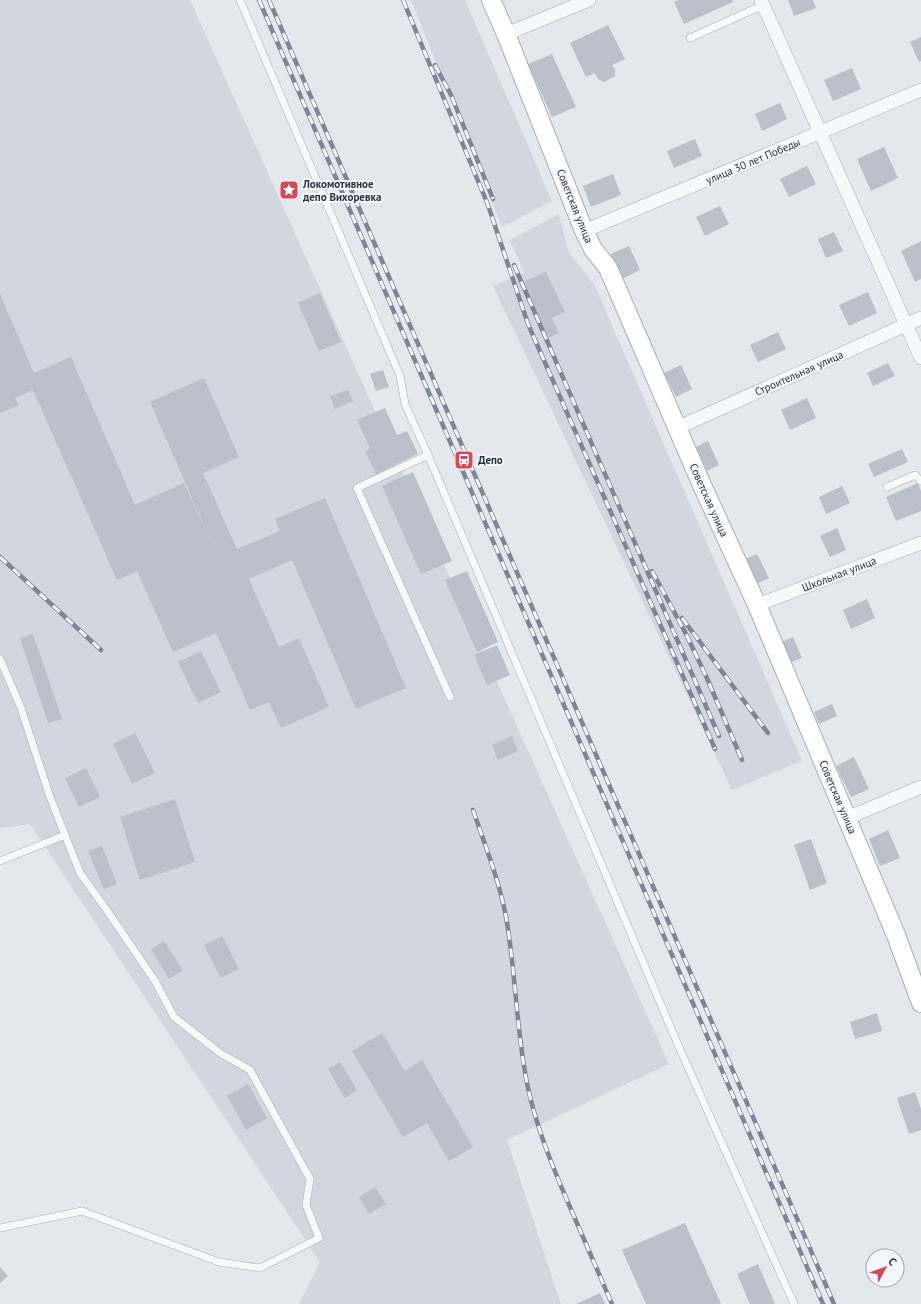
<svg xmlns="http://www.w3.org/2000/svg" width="921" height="1304" font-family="'PT Sans',sans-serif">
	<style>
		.built { fill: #d2d6de }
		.building { fill: #bbc0ca }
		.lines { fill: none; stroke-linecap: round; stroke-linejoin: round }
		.lane-casing { stroke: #a9aeb7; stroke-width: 8 }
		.street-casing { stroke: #a9aeb7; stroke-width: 14 }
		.secondary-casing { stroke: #a9aeb7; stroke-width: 20 }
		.lane { stroke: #f7f8fa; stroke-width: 7 }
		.street { stroke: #f7f8fa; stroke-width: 13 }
		.secondary { stroke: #fff; stroke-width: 18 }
		.rail-casing { stroke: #7d8696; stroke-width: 4.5 }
		.rail { stroke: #f4f6f9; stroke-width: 3; stroke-dasharray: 9; stroke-linecap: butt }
		.labels { text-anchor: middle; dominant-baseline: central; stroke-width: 4; stroke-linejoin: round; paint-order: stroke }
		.street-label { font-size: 11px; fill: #2b3445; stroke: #f4f6f9 }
		.poi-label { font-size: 11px; font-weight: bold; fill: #2b3445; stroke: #f4f6f9; text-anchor: start }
	</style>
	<rect width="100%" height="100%" fill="#e4e7ec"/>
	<g class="built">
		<path d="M0 0H190L669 1064 507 1140 561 1304H299L320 1262 30 824 0 828Z"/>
		<path d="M411 0H465L552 201 502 227Z"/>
		<path d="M559 214 569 253 594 284 802 761 732 790 493 286 524 273 510 240Z"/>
	</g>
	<g class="building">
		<path d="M678 0H732L733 2 684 24 674 2Z"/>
		<path d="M788 0H813L816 8 794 16Z"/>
		<path d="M608 25 625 59 612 65 615 69V76L604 82 598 79 595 73 586 77 570 43Z"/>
		<path d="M921 37V61L919 62 910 42Z"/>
		<path d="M552 54 576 107 552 117 528 64Z"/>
		<path d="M852 68 861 89 833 101 824 80Z"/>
		<path d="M780 103 787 119 762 131 755 114Z"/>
		<path d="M695 139 702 156 674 168 667 151Z"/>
		<path d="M884 147 898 178 871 191 857 159Z"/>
		<path d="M807 166 816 184 789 197 780 179Z"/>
		<path d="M613 174 621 195 591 207 583 186Z"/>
		<path d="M720 206 729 224 705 236 696 217Z"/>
		<path d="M834 232 843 251 826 258 818 239Z"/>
		<path d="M921 241V279L915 282 901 251Z"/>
		<path d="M629 246 640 270 622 279 611 254Z"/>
		<path d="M546 272 565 312 552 318 559 333 548 338 523 282Z"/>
		<path d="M868 292 877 313 849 326 839 305Z"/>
		<path d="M320 293 341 342 319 351 298 303Z"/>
		<path d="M0 294 34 373 71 357 135 505 184 483 214 549 150 402 204 378 239 457 203 473 237 549 280 531 275 519 325 498 406 688 356 709 292 560 249 579 279 647 299 638 329 707 281 728 269 702 250 710 216 633 173 652 137 571 117 580 33 390 15 398 19 405 0 413Z"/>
		<path d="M778 332 786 349 758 362 750 345Z"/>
		<path d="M888 363 895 376 873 386 867 373Z"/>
		<path d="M681 365 692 389 676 397 664 373Z"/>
		<path d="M383 370 389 387 376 391 370 374Z"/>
		<path d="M348 390 353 401 335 409 330 396Z"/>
		<path d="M807 398 816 418 790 430 781 410Z"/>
		<path d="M385 408 397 435 407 431 418 454 376 474 365 451 379 444 370 448 357 420Z"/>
		<path d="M708 441 719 465 707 471 696 447Z"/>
		<path d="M902 449 908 462 874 477 868 464Z"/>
		<path d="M413 472 452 561 421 574 382 486Z"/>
		<path d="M918 483 921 491V511L896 521 886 497Z"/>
		<path d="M842 486 850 503 826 514 819 497Z"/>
		<path d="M837 528 846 550 830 557 820 536Z"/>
		<path d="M757 554 769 578 756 584 744 560Z"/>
		<path d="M467 571 498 642 477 652 445 580Z"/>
		<path d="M867 599 875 618 851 629 843 610Z"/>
		<path d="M33 634 62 719 48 723 20 638Z"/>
		<path d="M793 637 802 658 790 663 781 642Z"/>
		<path d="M497 645 510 675 487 685 474 655Z"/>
		<path d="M201 651 221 692 198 703 178 662Z"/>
		<path d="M832 704 837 716 819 724 814 712Z"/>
		<path d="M135 733 155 773 132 784 113 744Z"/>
		<path d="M512 736 518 751 498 760 492 745Z"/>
		<path d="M854 757 869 789 851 797 836 766Z"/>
		<path d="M86 768 100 797 79 807 65 778Z"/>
		<path d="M175 799 195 862 140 880 120 817Z"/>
		<path d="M888 830 900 858 880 866 869 839Z"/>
		<path d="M811 839 827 883 810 890 794 845Z"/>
		<path d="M102 846 117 884 104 889 88 851Z"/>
		<path d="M222 936 239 969 221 978 204 945Z"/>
		<path d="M164 941 183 970 169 979 151 949Z"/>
		<path d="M877 1013 882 1031 855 1039 850 1022Z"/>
		<path d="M382 1033 405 1071 422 1060 473 1147 449 1161 427 1123 403 1137 352 1051Z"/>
		<path d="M340 1062 357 1090 345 1098 328 1069Z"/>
		<path d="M248 1084 267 1118 246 1130 227 1096Z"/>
		<path d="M915 1092 921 1109V1130L909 1134 897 1098Z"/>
		<path d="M375 1187 386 1204 369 1214 359 1197Z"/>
		<path d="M685 1223 721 1304H646L622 1250Z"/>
		<path d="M758 1264 775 1304H750L737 1274Z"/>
		<path d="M0 1267 8 1276 0 1283Z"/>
		<path d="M600 1293 605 1304H576Z"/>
	</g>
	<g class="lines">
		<g class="lane-casing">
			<g id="lane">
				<path d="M240 0 400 376 405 404 428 455 679 1047 794 1304"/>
				<path d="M690 38 763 5"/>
				<path d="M428 455 357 488 450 697"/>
				<path d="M887 487 915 475 921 481"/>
				<path d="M0 659 21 708 50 797 80 873 106 909 155 981 174 1017 220 1053 250 1070 310 1179 306 1205 319 1238 260 1268 219 1262 82 1211 0 1228"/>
				<path d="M0 861 65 835"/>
			</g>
		</g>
		<g class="street-casing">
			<g id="street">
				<path d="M761 0 921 358"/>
				<path d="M506 34 589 0"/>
				<path d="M584 231 921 90"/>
				<path d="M677 428 921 318"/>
				<path d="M757 605 921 543"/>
				<path d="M847 818 921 787"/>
			</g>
		</g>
		<g class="secondary-casing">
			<path id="secondary" d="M491 0 506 34 584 231 593 249 608 268 701 483 757 605 896 935 921 1003"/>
		</g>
		<use href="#lane" class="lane"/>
		<use href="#street" class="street"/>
		<use href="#secondary" class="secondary"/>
		<g class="rail-casing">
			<g id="rail">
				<path d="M259 0 823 1304"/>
				<path d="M269 0 834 1304"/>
				<path d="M403 0 488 205 528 324 715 749"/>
				<path d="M435 65 451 95 493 199"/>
				<path d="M514 265 719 736"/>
				<path d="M0 557 101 650"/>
				<path d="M652 571 685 632 706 676 742 760"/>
				<path d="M682 618 768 733"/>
				<path d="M473 810C485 845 499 880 506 917 516 973 516 1032 528 1088 537 1129 553 1168 570 1207 584 1239 598 1272 612 1304"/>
			</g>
		</g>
		<use href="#rail" class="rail"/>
	</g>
	<defs>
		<g id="sight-square" transform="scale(1)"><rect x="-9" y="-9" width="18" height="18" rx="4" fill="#d1495b" stroke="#f4f6f9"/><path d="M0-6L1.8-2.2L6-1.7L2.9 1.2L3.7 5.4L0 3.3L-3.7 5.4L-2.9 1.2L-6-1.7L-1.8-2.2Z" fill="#fff"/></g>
		<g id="station-square" transform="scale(1)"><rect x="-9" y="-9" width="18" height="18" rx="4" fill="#d1495b" stroke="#f4f6f9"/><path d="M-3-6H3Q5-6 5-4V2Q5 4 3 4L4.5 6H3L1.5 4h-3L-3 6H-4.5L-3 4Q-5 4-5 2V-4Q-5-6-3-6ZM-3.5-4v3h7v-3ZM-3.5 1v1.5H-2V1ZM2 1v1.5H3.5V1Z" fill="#fff"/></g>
	</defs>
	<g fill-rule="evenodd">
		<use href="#sight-square" x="289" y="190"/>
		<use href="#station-square" x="464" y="460"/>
	</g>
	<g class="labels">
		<g class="street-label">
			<text transform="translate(753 161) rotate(-23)">улица 30 лет Победы</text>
			<text transform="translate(575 206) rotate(68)">Советская улица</text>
			<text transform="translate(799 373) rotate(-24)">Строительная улица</text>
			<text transform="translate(709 500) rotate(66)">Советская улица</text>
			<text transform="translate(839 574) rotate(-21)">Школьная улица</text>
			<text transform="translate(838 797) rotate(67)">Советская улица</text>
		</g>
		<g class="poi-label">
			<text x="303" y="184">Локомотивное<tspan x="303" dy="13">депо Вихоревка</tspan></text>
			<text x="478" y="460">Депо</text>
		</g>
	</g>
	<g transform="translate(885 1268) rotate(49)"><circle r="19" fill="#f4f6f9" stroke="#a4a8b1"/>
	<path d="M0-3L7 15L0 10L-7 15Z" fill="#d1495b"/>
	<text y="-6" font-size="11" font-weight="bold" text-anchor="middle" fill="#2b3445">С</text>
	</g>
</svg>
